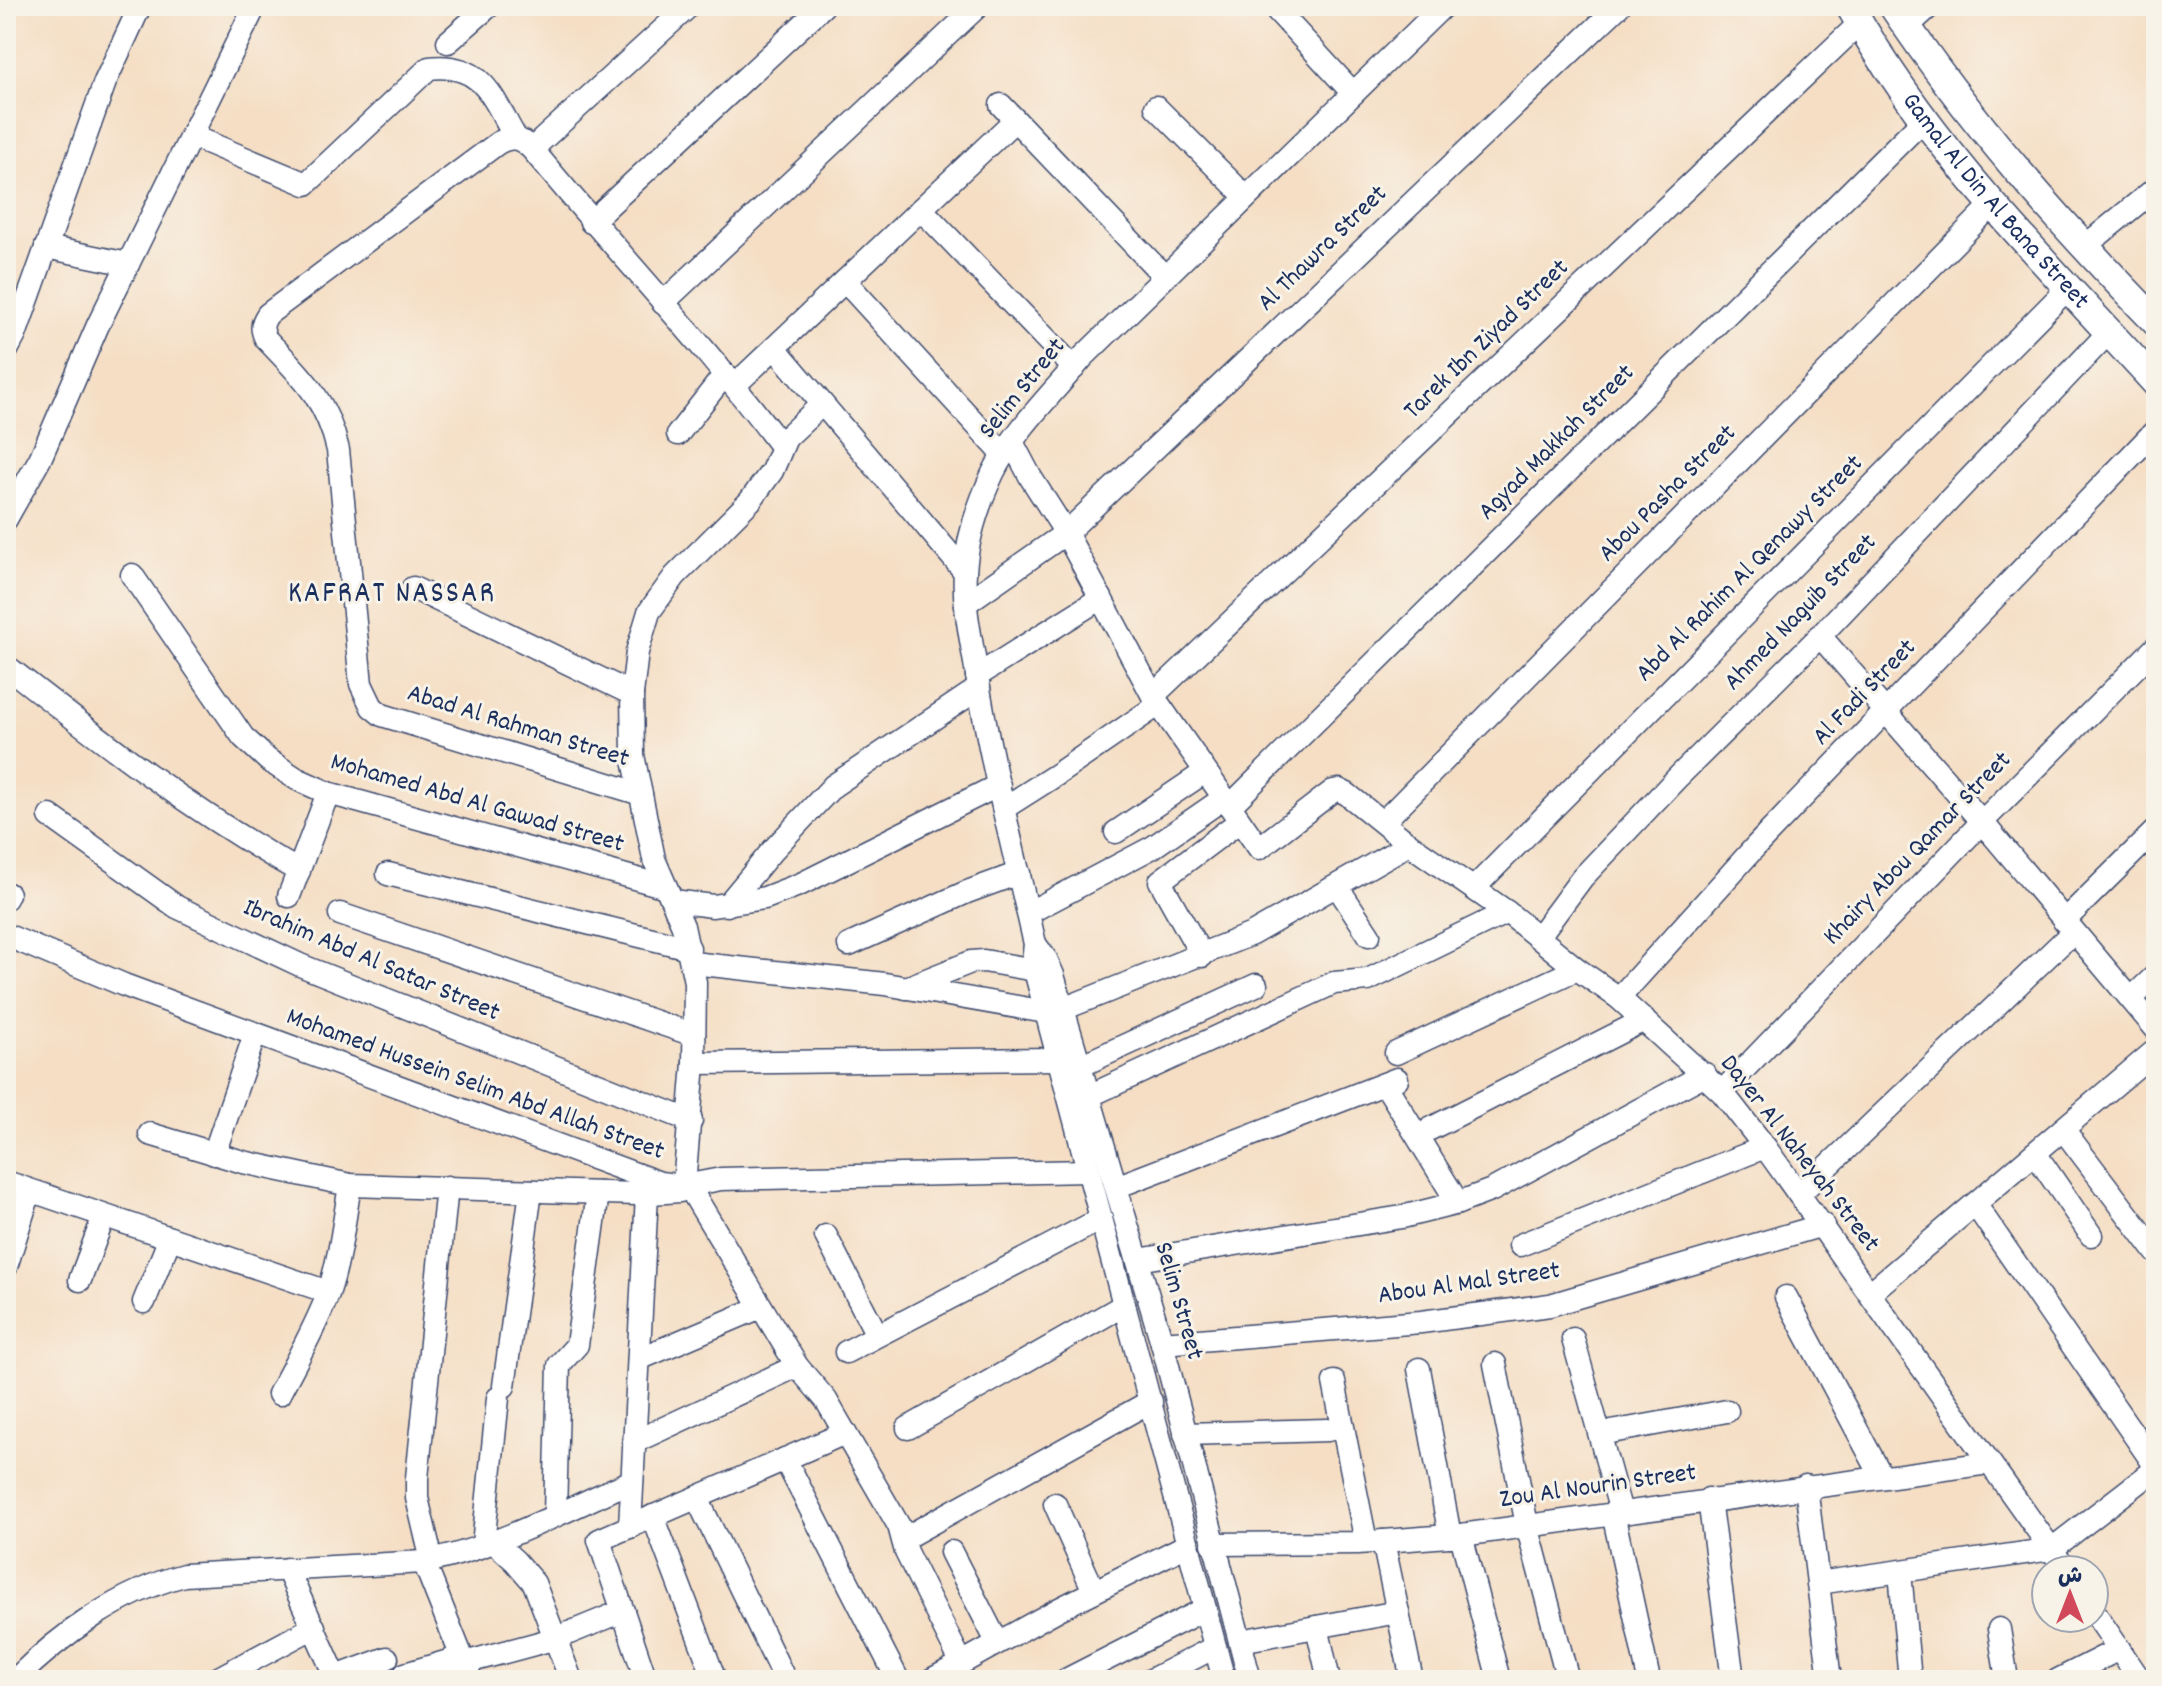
<svg xmlns="http://www.w3.org/2000/svg" width="2162" height="1686" font-family="Dekko,'Playpen Sans Arabic',sans-serif">
	<style>
		.lines { fill: none; stroke-linecap: round; stroke-linejoin: round }
		.minor-casing { stroke: #3c496d; stroke-width: 25 }
		.major-casing { stroke: #3c496d; stroke-width: 31 }
		.minor { stroke: #fff; stroke-width: 22 }
		.major { stroke: #fff; stroke-width: 28 }
		.labels { text-anchor: middle; dominant-baseline: central; stroke-width: 6; stroke-linejoin: round; paint-order: stroke }
		.street-label { font-size: 26px; fill: #1b2f5e; stroke: #f7f3e8 }
		.quarter-label { font-size: 30px; letter-spacing: 2px; fill: #1b2f5e; stroke: #f7f3e8 }
	</style>
	<rect width="100%" height="100%" fill="#f7f3e8"/>
	<filter id="ink" filterUnits="userSpaceOnUse"><feTurbulence type="fractalNoise" baseFrequency=".0125" numOctaves="2"/><feDisplacementMap in="SourceGraphic" scale="16" xChannelSelector="R" yChannelSelector="G"/><feConvolveMatrix kernelMatrix="1 2 1 2 8 2 1 2 1" color-interpolation-filters="sRGB"/></filter>
	<filter id="wash" filterUnits="userSpaceOnUse"><feTurbulence type="fractalNoise" baseFrequency=".006" numOctaves="4" result="noise"/><feDisplacementMap in="SourceGraphic" scale="32" xChannelSelector="R" yChannelSelector="G"/><feGaussianBlur stdDeviation="1.8" result="paint"/><feColorMatrix in="noise" values="0 0 0 0 0 0 0 0 0 0 0 0 0 0 0 0 0 1.4 0 .05"/><feComposite in="paint" operator="in"/></filter>
	<g filter="url(#wash)">
		<rect width="100%" height="100%" fill="#f5dec4"/>
	</g>
	<g filter="url(#ink)">
		<g class="lines">
			<g class="minor-casing">
				<g id="minor">
					<path d="M1273 6 1352 92"/>
					<path d="M1907 27 1930 6"/>
					<path d="M448 42 489 6"/>
					<path d="M1001 105 1165 277"/>
					<path d="M1156 107 1246 197"/>
					<path d="M192 136 306 184 429 68C483 62 492 97 515 137"/>
					<path d="M532 149 689 6"/>
					<path d="M921 209 1074 368"/>
					<path d="M591 222 823 6"/>
					<path d="M46 247 128 264"/>
					<path d="M2083 248 2156 188"/>
					<path d="M845 281 1004 455"/>
					<path d="M663 303 978 6"/>
					<path d="M775 348 965 572"/>
					<path d="M6 352 15 335 105 82 140 6"/>
					<path d="M735 385 1015 120"/>
					<path d="M678 434 725 374"/>
					<path d="M1012 442 1031 478 1066 533 1153 696 1259 848 1333 791 1339 790 1347 794 1409 844 1507 912 1577 969 1619 998 1722 1092 1765 1147 2066 1570"/>
					<path d="M6 519 40 459 98 325 255 6"/>
					<path d="M132 575 243 737 268 760 297 779 328 793 666 887"/>
					<path d="M413 588 632 694"/>
					<path d="M966 603 1066 533 1619 6"/>
					<path d="M1820 636 1982 822 2156 1029"/>
					<path d="M6 666C101 740 194 813 299 871"/>
					<path d="M977 676 1101 598"/>
					<path d="M1153 696 1859 24"/>
					<path d="M641 794 382 715 372 707 361 684 338 450C326 398 302 377 266 339 261 329 261 324 268 314L498 143C513 135 520 138 532 149 614 249 704 343 781 446"/>
					<path d="M1230 806 1924 119"/>
					<path d="M1004 808 1056 775 1158 705"/>
					<path d="M50 816 177 907 300 965 691 1121"/>
					<path d="M1383 822 1993 204"/>
					<path d="M1116 832 1205 772"/>
					<path d="M388 874 689 948"/>
					<path d="M1337 886 1369 935"/>
					<path d="M1474 888 2067 289"/>
					<path d="M289 896 328 793"/>
					<path d="M6 898 8 894"/>
					<path d="M673 901 713 906 765 898 801 884 999 785"/>
					<path d="M727 905 771 852 833 786 979 688"/>
					<path d="M1028 913 1153 847 1224 798"/>
					<path d="M340 914 694 1035"/>
					<path d="M2064 921 2156 830"/>
					<path d="M6 935 124 985 660 1183 684 1186 721 1179 1088 1171"/>
					<path d="M1539 936 1582 878 1676 779 1820 636 2109 332"/>
					<path d="M1035 944 1046 959 1053 975 1162 1343 1250 1680"/>
					<path d="M849 945 967 892 1019 873"/>
					<path d="M1202 956 1160 881 1240 821"/>
					<path d="M692 963 885 984 1046 1012"/>
					<path d="M906 988 971 962 984 961 1035 970"/>
					<path d="M1619 998 1755 847 2156 430"/>
					<path d="M2131 999 2156 975"/>
					<path d="M1063 1009 1252 934 1409 844"/>
					<path d="M1396 1053 1577 969"/>
					<path d="M694 1063 1058 1059"/>
					<path d="M1080 1066 1256 985"/>
					<path d="M1385 1084 1458 1203"/>
					<path d="M1722 1092 1982 822 2156 647"/>
					<path d="M1089 1096 1334 983 1368 980 1507 912"/>
					<path d="M1430 1129 1644 1020"/>
					<path d="M2063 1129 2156 1252"/>
					<path d="M150 1134 243 1162 350 1185 637 1194 680 1191 684 1186 694 1063 695 982 683 926 654 859 633 755 632 694 637 652 649 612 675 576 750 501 772 471 786 438 822 404"/>
					<path d="M2035 1153 2091 1235"/>
					<path d="M214 1154 255 1034"/>
					<path d="M6 1182 328 1292"/>
					<path d="M688 1185 797 1366 826 1400 899 1526 906 1552 961 1662"/>
					<path d="M1116 1187 1397 1079"/>
					<path d="M1799 1194 2073 932"/>
					<path d="M1975 1204 2156 1467"/>
					<path d="M826 1236 877 1335"/>
					<path d="M1520 1245 1765 1147"/>
					<path d="M1138 1260 1402 1217 1458 1203 1492 1190 1705 1074"/>
					<path d="M6 1267 30 1191"/>
					<path d="M80 1280 104 1216"/>
					<path d="M1870 1293 2156 1050"/>
					<path d="M1786 1297 1882 1477"/>
					<path d="M144 1302 170 1238"/>
					<path d="M1573 1339 1621 1512"/>
					<path d="M1162 1343 1421 1322 1550 1305 1823 1225"/>
					<path d="M846 1352 1101 1219"/>
					<path d="M639 1359 761 1307"/>
					<path d="M1495 1364 1527 1525 1568 1680"/>
					<path d="M1419 1369 1450 1536"/>
					<path d="M1334 1382 1366 1542"/>
					<path d="M504 1386 531 1191"/>
					<path d="M279 1394C296 1361 315 1329 328 1294 340 1259 344 1221 350 1185"/>
					<path d="M908 1428 1124 1305"/>
					<path d="M1185 1434 1328 1430"/>
					<path d="M1600 1434 1727 1411"/>
					<path d="M634 1442 797 1366"/>
					<path d="M785 1459 898 1680"/>
					<path d="M1806 1486 1830 1680"/>
					<path d="M697 1498 785 1680"/>
					<path d="M1709 1499 1733 1680"/>
					<path d="M1055 1504 1094 1591"/>
					<path d="M1613 1513 1649 1680"/>
					<path d="M555 1514 559 1365 577 1345 598 1193"/>
					<path d="M653 1516 715 1680"/>
					<path d="M630 1527 647 1194"/>
					<path d="M1461 1535 1499 1680"/>
					<path d="M903 1539 1151 1401"/>
					<path d="M493 1541 515 1561 534 1583 571 1680"/>
					<path d="M1383 1541 1412 1680"/>
					<path d="M1213 1544 1358 1543 1461 1535 1989 1463"/>
					<path d="M483 1545 498 1398"/>
					<path d="M951 1552 997 1642"/>
					<path d="M432 1561 417 1498V1478L447 1187"/>
					<path d="M424 1562 471 1680"/>
					<path d="M287 1569 337 1680"/>
					<path d="M1900 1572 1910 1680"/>
					<path d="M1818 1583 2052 1549 2156 1469"/>
					<path d="M2094 1612 2140 1680"/>
					<path d="M1317 1627 1329 1680"/>
					<path d="M1999 1629 2007 1680"/>
					<path d="M1240 1641 1398 1612"/>
					<path d="M464 1663 557 1638 623 1611"/>
					<path d="M405 1674 462 1657"/>
					<path d="M336 1677 387 1658"/>
					<path d="M15 1680C61 1634 120 1592 184 1575L424 1562C490 1551 569 1508 632 1481"/>
					<path d="M215 1680 314 1627"/>
					<path d="M646 1680 599 1540 845 1433"/>
					<path d="M931 1680 1059 1609 1187 1545"/>
					<path d="M1066 1680 1205 1609"/>
					<path d="M1151 1680 1215 1647"/>
					<path d="M1224 1680 1037 978 1033 961 1035 944C1014 851 989 758 975 663 970 634 963 602 965 572 967 539 979 503 993 473 1015 429 1052 394 1083 357L1443 6"/>
					<path d="M2058 1680 2119 1649"/>
				</g>
			</g>
			<g class="major-casing">
				<g id="major">
					<path id="s1" d="M1850 6C1929 148 2047 264 2156 383"/>
					<path d="M1893 6C1969 121 2061 224 2156 322"/>
				</g>
			</g>
			<use href="#minor" class="minor"/>
			<use href="#major" class="major"/>
		</g>
	</g>
	<g class="labels">
		<g class="street-label">
			<text stroke="none"><textPath href="#s1" startOffset="244">Gamal Al Din Al Bana Street</textPath></text>
			<text transform="translate(1323 249) rotate(-44)">Al Thawra Street</text>
			<text transform="translate(1487 340) rotate(-44)">Tarek Ibn Ziyad Street</text>
			<text transform="translate(1023 389) rotate(-51)">Selim Street</text>
			<text transform="translate(1557 443) rotate(-45)">Agyad Makkah Street</text>
			<text transform="translate(1668 494) rotate(-45)">Abou Pasha Street</text>
			<text transform="translate(1750 569) rotate(-45)">Abd Al Rahim Al Qenawy Street</text>
			<text transform="translate(1801 613) rotate(-46)">Ahmed Naguib Street</text>
			<text transform="translate(1865 693) rotate(-46)">Al Fadi Street</text>
			<text transform="translate(518 727) rotate(17)">Abad Al Rahman Street</text>
			<text transform="translate(477 804) rotate(16)">Mohamed Abd Al Gawad Street</text>
			<text transform="translate(1918 849) rotate(-46)">Khairy Abou Qamar Street</text>
			<text transform="translate(371 961) rotate(23)">Ibrahim Abd Al Satar Street</text>
			<text transform="translate(475 1085) rotate(20)">Mohamed Hussein Selim Abd Allah Street</text>
			<text transform="translate(1799 1154) rotate(52)">Dayer Al Naheyah Street</text>
			<text transform="translate(1469 1284) rotate(-8)">Abou Al Mal Street</text>
			<text transform="translate(1178 1301) rotate(74)">Selim Street</text>
			<text transform="translate(1598 1487) rotate(-8)">Zou Al Nourin Street</text>
		</g>
		<g class="quarter-label">
			<text x="392" y="595">KAFRAT NASSAR</text>
		</g>
	</g>
	<rect width="2162" height="1686" fill="none" stroke="#f7f3e8" stroke-width="32"/>
	<g transform="translate(2070 1594)"><circle r="38" fill="#f7f3e8" stroke="#9fa5b1" stroke-width="2"/>
	<path d="M0-6L14 30L0 20L-14 30Z" fill="#d1495b"/>
	<text y="-12" font-size="22" font-weight="bold" text-anchor="middle" fill="#1b2f5e">ش</text>
	</g>
</svg>
